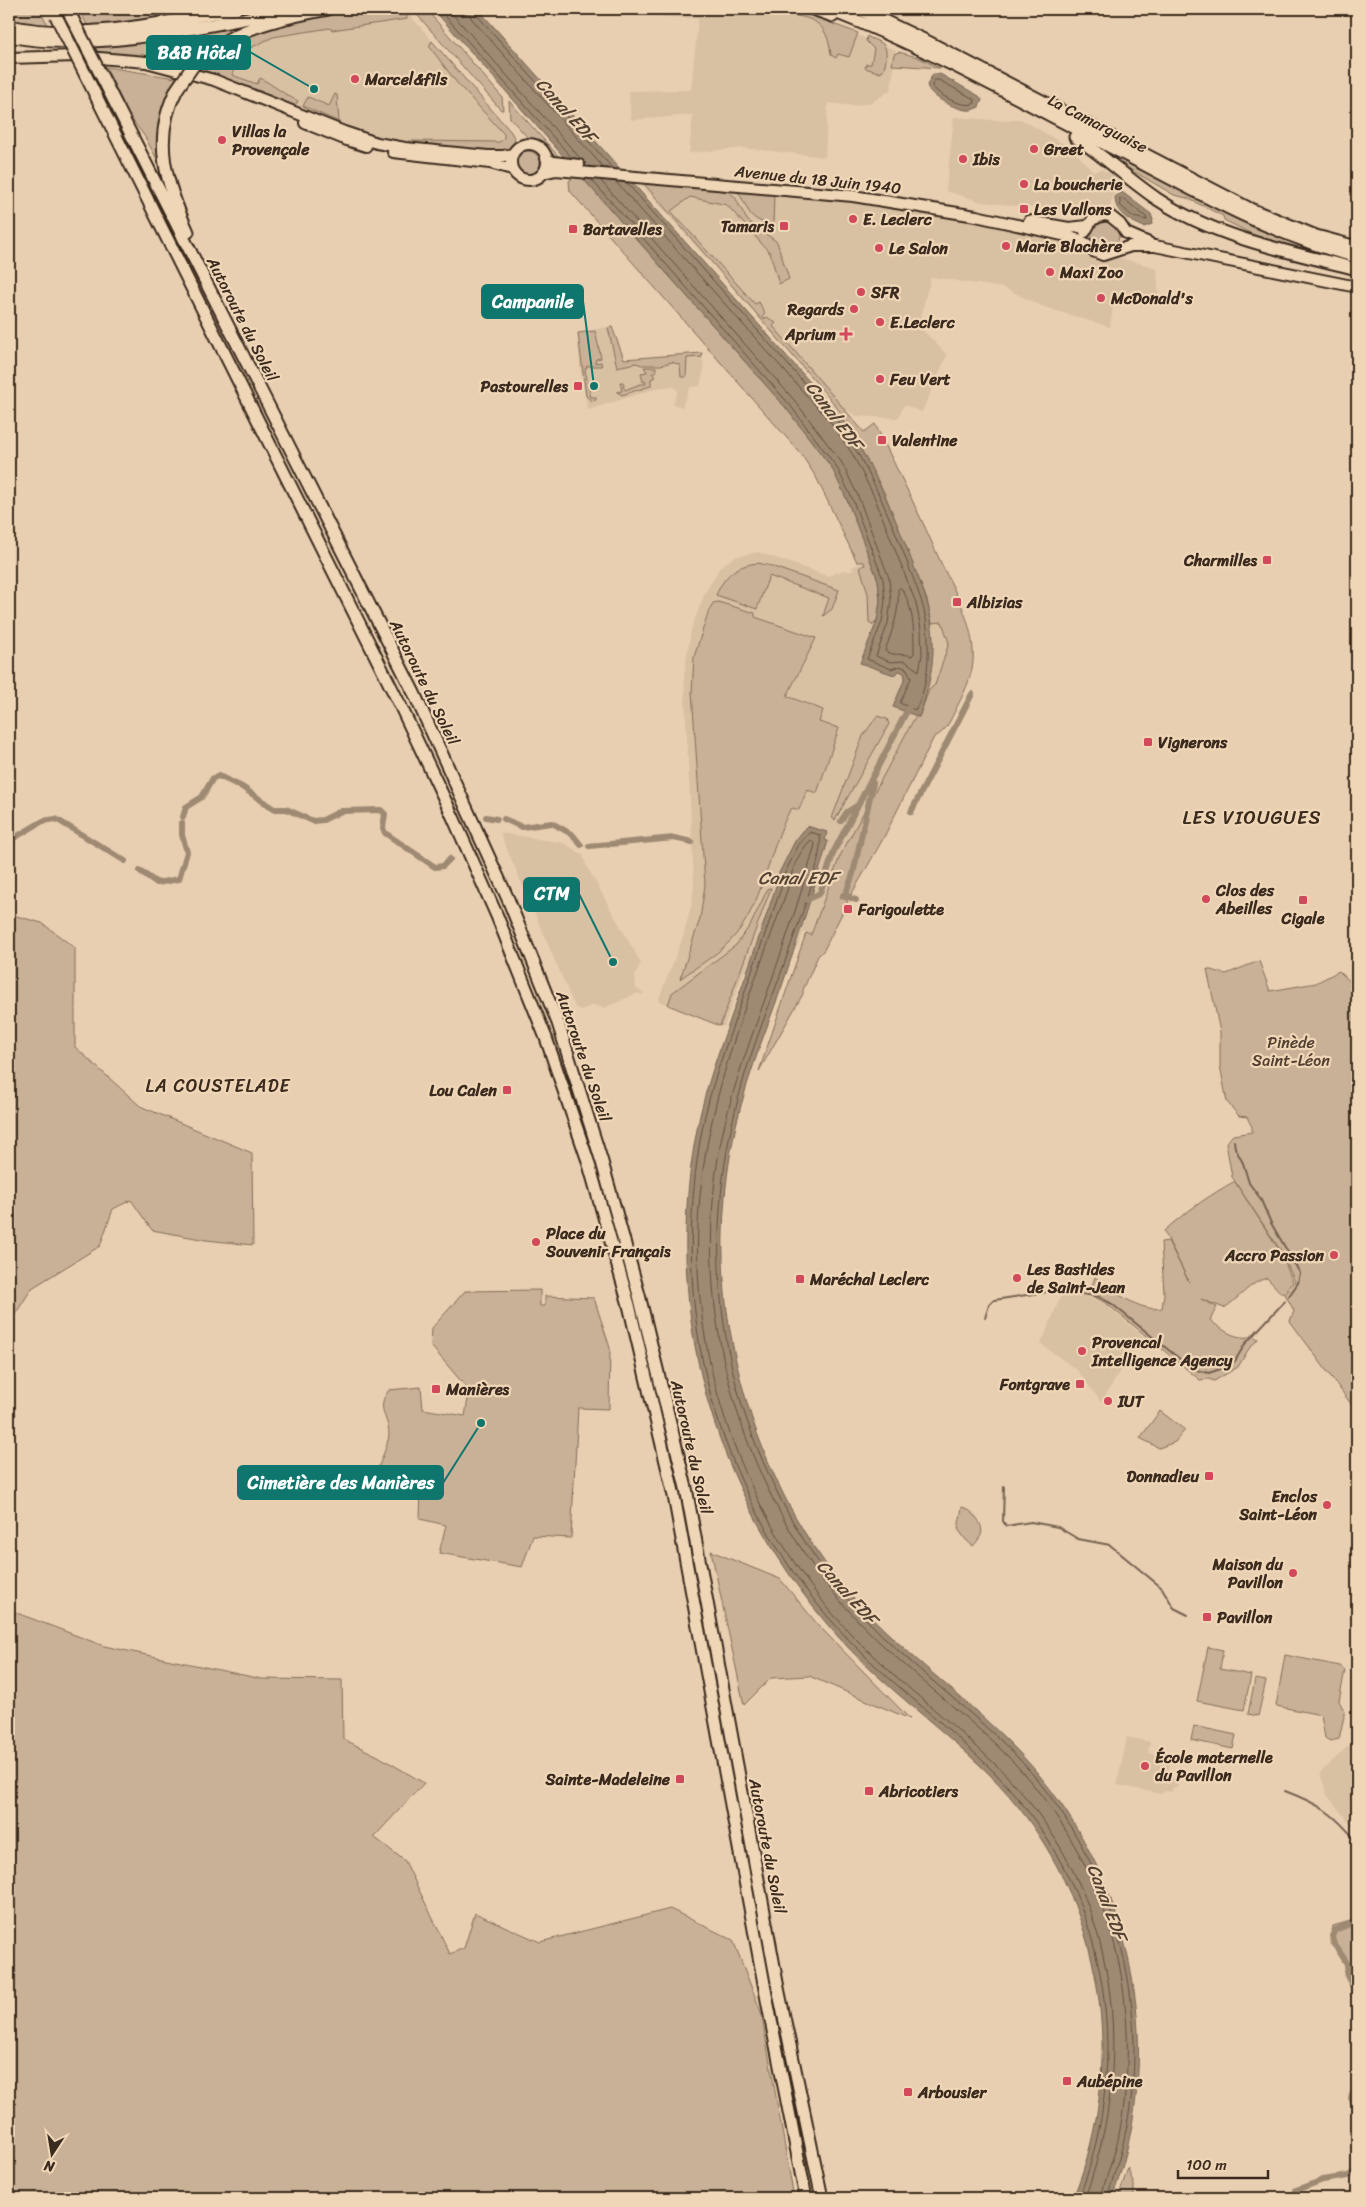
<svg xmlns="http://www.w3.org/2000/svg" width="1366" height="2207" font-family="Sriracha,sans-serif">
	<rect width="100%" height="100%" fill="#e8cfb1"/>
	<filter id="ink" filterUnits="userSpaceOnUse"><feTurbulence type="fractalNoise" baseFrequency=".02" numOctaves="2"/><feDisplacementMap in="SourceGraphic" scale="10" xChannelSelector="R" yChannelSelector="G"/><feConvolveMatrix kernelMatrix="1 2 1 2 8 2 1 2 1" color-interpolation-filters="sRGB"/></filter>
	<g filter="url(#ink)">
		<path fill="#d8c0a3" d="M619,9h162l36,11 79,30 -5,40 -19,12 -17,4 -27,-3 -3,54 -83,-9 -53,5 4,-38 -62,5 -2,-29 62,-1 7,-71 -72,-5z
			M409,14l102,118 4,7 -3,8 -103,-3 -48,-11 -23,-6 -117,-51 14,-32z
			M954,117l52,4 15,-2 51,30 22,23 7,-3 15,8v8l-8,28 -18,1 -108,-12 -36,-11z
			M637,180l245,22 108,20 89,20 4,6 74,20 2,36 -46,2 -3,21 -66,-20 -40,-19 -73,-11 -13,48 29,30 -25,57 -18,-7 -6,13 -42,-2 -25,-16z
			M612,326l12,33 78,-6 2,16 -4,17 -10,1 -8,20 -9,-3 5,-13 -4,-4h-13l-73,23 -7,-35 -4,-42z
			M758,552l70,24 19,-7 1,3 3,-1 2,-1 -1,-3 18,-7 60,58 27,-6 -1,81 -45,92 -87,118 -13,32 -8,-3 -5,14 -7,-2 -41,30 -6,-3 -20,56 -66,-26 25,-64 9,-34 2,-20 -10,-207 7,-46 13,-35 16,-28 14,-10z
			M500,833l64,10 19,12 4,12 54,96 -6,12 1,13 8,5 -2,2 -4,-2 -34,15 -11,-3 -12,5 -6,-3z
			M1063,1291l16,2 26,11 38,32 -42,66 -23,-31 -37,-27z
			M1127,1737l23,5 -2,11 20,6 2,6 -2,6h3l-1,6 9,3 -2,8 -4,-1 -1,5 -8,-1 -3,3 -44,-9z
			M1357,1742v91l-30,-38 -7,-22 27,-26z"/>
		<path fill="#c8b196" stroke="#826e5a" d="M9,9h30l10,18 -40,-6z
			M79,9h53l26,5 22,1 -92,12z
			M346,9h60l1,10 -75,11 -2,-2 -57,9 -33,16 -8,22 25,9 3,-6c14,7 23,16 38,23l-4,6 -36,-17 -62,-23 41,-30 68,-21z
			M412,9h14l76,88 1,13h-2z
			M738,9h62l11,7 47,17 -9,24 -11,-3 -2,4 -5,-3c-4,-35 -19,-38 -50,-41 -14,-2 -28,-3 -43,-5z
			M258,21l-71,44 -45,-9 -44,-3 -3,-7z
			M867,36c4,3 12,5 16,8 6,6 3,24 -2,29l-16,-5 1,-4h5l3,-15 -8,-8z
			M432,41l79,91 4,7c-4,10 -7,13 -17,14l-89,-9v-3l91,1 4,-4v-4l-47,-51 -28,-37z
			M899,52l18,5 23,11 -48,-3 2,-11z
			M106,67l70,11 -12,28v77l-6,-22 -13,-24 -17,-23z
			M335,94l2,1 2,27 -36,-16 5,-9 21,9z
			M509,101l53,59 -9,-5 -9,-11 -7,-4 -8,-1 -19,-21z
			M516 163a12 12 0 1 1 24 0a12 12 0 1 1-24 0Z
			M1125,162l127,65 48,19 57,17v5l-99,-31 -34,-17 -1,-4 -36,-18 -13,-3 -51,-30z
			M578,173l208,235 46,60 15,32 31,80 2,21 -3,20 -4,4 -4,-3 -1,-28 -8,-27 5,-2 -1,-3h-7l-41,-85 -15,-23 -231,-263 -1,-10z
			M640,179l89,13 6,5 12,23 30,22 12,37 -10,5 -9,-31 -43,-48 -37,-8 -19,14 84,93 4,-2 6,12 -3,3 2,2 3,-2 9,6 -3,3 91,106 11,-8c23,47 46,93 67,141 13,26 29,55 31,85 2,21 -7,39 -16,57 -6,11 -10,25 -23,30l-51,102 -32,56 -8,-2 -3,4 8,4 -24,49 -6,6 -15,34v4l-44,77 47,-138 5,2 29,-79 75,-139h4l10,-27 6,-5 14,-42 -7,-21 -10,1 -5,-23 -43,-108 -28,-52 2,-4 -27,-36z
			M736,189l38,4 -1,32c-29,-6 -22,-16 -37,-36z
			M1091 236a14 14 0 1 1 28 0a14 14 0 1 1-28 0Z
			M612,327l12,32 78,-6v4l-15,1 -1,19h-5l-1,-12 -8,-3 -11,3h-19l-6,-2 -19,4 -9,-39z
			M595,331l6,27 -5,1 -1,4 6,-1 1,4h-15l-2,4 6,27h5v3l-4,1 -6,-5 -8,-63z
			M644,367h12v5l-4,1 3,4 -4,2v7l-29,9 -5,-3 5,-1 -2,-9h3l1,4h-1l2,4 15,-6h6l-1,-3 -2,1 -2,-9 6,-1z
			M757,563l11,2 71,25 -7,19 -9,7 6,-18 -60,-22 -12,33 -41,-14c9,-20 19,-29 41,-32z
			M718,602l37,11v4l61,21 -29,58 36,14 -4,12 20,6 -22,65 -10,-3 -8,20 -6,-2 -3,2c-22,41 -26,94 -58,129 -14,16 -35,27 -52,40l20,-60 5,-34 -13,-193 2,-35 15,-47 4,-7z
			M877,716l10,3 2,5 -54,96 -3,-2 31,-82z
			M768,888h3l-51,138 -52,-21 4,-12 64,-48 15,-21z
			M9,914l33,9 33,25v99l65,59 112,47 1,92 -47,-5 -54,-10 -21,-30 -18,9 -13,37 -68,42 -23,36z
			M1259,961l11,30 46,-8 23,-12 18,17v424l-67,-91 4,-10 -9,-17 10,-12 -14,-31 -46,-69 45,69 13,31 -11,12 -15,-16c-17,4 -28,21 -43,30l-23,-9 16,8 -7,13c12,10 27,21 43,16l5,3 -10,11 -10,17 -24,14 -5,-2 -9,1 -93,-76 -18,-10 6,-17c16,13 46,36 67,31l2,-14 -3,-52 7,-1 21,41 -25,-51c21,-19 46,-36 71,-50l-3,-4 -6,-34 7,-8 19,-3v-5l-5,-10 -8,-1 -12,-14 -7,-37v-33l-13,-63 19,5z
			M540,1290v16h5v-10l49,2 16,50 -1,61 -31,-1 -7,130 -38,-2 -11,31 -83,-14 7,-28 -26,-6 1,-32 -50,-1c4,-12 18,-42 18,-52 -1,-19 -14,-26 0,-44l32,-3 2,22 42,7 3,-17 4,-5 -41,-48 1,-18 33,-37z
			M1160,1411l25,19 -10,12 -16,6 -19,-10z
			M962,1507c10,2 23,18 19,28 -2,4 -5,8 -8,11l-7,-6 -8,-11z
			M711,1551l69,28 39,47 91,93 -101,-43 -38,2 -27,27z
			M9,1610l95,36 158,33 80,1 1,59 35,17 46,27 -50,54 31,24 45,93 14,-6 11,-35 65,29 130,-33 63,31 28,72 33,186h-785z
			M1208,1647l15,3 -3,19 31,6 -7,35 -47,-9z
			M1285,1655l55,11 5,4 -6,31 6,11 -6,27 -9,2 -5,-3 -4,-23 -45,-9z
			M1255,1679l11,2 -8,35 -10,-2z
			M1194,1726l42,9 -3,14 -42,-9z
			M1357,1919v85l-5,-3 -2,-15 -6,-11 2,-7c-6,-14 -17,-26 -13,-42z
			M1128,2168l6,17v13h-16z"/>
		<path fill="#9e8973" stroke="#766351" d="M433,9h45l363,408c30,45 51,92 70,142 9,23 19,45 21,69 4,30 -3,61 -13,89l-26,-10 12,-29 -1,-5 -5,-2 -5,4 -34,-12 17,-42 3,-20 -2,-21 -31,-80 -15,-32 -46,-60z
			M933,74h7l39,22 3,4 -3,7c-2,1 -5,2 -8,3 -11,2 -42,-13 -44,-25z
			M1122,192l29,22 2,6 -1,4 -8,3c-14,-6 -30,-14 -29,-31z
			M807,826l20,6 -2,8 3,1c-14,49 -30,97 -46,145 -19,52 -40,104 -50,159 -10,54 -12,112 -5,166 13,94 49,190 108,265 50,64 118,110 175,167 119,118 161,298 102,455h-39c59,-144 27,-313 -84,-424 -54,-53 -119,-96 -167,-156 -64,-78 -109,-172 -127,-272 -14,-77 -12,-158 6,-235 10,-41 25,-79 39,-119 13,-37 26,-75 38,-112l-2,-1 19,-38z"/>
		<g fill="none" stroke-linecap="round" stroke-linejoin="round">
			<path stroke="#635040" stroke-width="1" d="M439,9l133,149
				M448,9l133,150
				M468,9l3,9 133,150
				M474,9l2,5 137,155
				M935,80h4l35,19 1,4c-11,6 -36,-7 -43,-17z
				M591,179l199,226 46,61 16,32 31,81 2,22 -3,21 -15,37 24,10 9,-3 7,3 4,9 -11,25 15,7c13,-22 15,-56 12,-82 -2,-24 -13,-46 -21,-69 -19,-49 -39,-95 -69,-139l-211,-238
				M600,180l195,221 47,62 16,33 31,82 2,23 -3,22 -12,33 14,6 15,-1 14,10 3,-16 -1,-26 -5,-26 -42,-107 -21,-41 -21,-31 -216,-242
				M1120,199h4l22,18 1,3 -14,-3 -12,-11z
				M901,588c13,18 13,44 13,65l-2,3c-8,-3 -21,0 -27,-5 7,-21 15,-38 13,-61z
				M1079,2198c56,-147 28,-310 -83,-424 -53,-55 -117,-97 -167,-156 -67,-77 -114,-177 -130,-277 -11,-68 -10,-138 2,-206 9,-49 27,-94 43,-141 13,-37 26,-74 39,-111v-6l16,-33 11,-12 10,3c4,25 -25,97 -34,124 -15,43 -33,85 -45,129 -31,111 -31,229 8,338 22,61 54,122 97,171 45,53 100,93 151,140 94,87 145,214 136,342 -2,26 -6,51 -13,76 -4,14 -9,29 -13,43
				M1085,2198c55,-152 30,-313 -86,-430 -54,-54 -118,-97 -167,-155 -80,-96 -129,-219 -134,-344 -6,-140 46,-256 91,-384 2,-15 11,-35 22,-45l4,5c-13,46 -28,92 -44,137 -18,52 -39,104 -50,159 -8,41 -11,85 -9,128 5,119 52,243 129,333 45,52 100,92 150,138 74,68 125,164 134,265 5,45 2,91 -7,135 -5,20 -13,39 -17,58"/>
			<path stroke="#766351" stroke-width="2" d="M1234,1141l1,7 8,15 6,20 11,15 11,25 29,50 -2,10 -9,13
				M985,1318l4,-13 5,-5 66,-10 39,7 13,7 80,65 17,4 17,-6 9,-6 10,-17 40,-43
				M1004,1486l-1,35 3,5 25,-4 27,5 20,12 32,6 52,43 12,20 14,7
				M1285,1791c34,13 49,22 72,51"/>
			<path stroke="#9e8973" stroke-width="6" d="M911,812l61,-118
				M183,817l3,-10 16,-10 11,-19 6,-2 23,11 32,22h12l27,12 10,-1 18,-9 40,-1 4,4 -2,14 2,5 50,34 8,-1 7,-7
				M486,817l11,2
				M504,819l18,8 30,-4 21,12 8,10
				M841,821l6,-9 11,-7
				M9,841l34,-20 13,-2 69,42
				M589,846l85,-8 18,4
				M140,871l17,12 22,-4 8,-27 -5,-17v-12
				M843,895l13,5
				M845,896l8,-22 20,-91
				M807,900l13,-7 14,-42 75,-144
				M1357,1921l-22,9 -3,6 1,6 14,21 1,15 9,14
				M1357,2084l-6,14 6,13
				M1296,2190l27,-10 25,-4 8,-5 1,-8"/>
			<defs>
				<path id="primary" d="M9,58l67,-2 70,6 68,18 130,52 33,11 28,5 83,8h15l10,-2
					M305,123l42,17 19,6
					M511 162a18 18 0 1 1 36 0a18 18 0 1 1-36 0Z
					M393,152l97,11 22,6
					M546,158l7,4 26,3
					M543,173l13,-3 297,26 123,20 91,20 12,4 8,4 6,7 10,4 28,-9h24l202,41
					M1029,221l40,7 18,-2
					M1085,232l7,-12 12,-5 6,1 10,8 6,9 23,10"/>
				<path id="highway" d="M67,9l5,9
					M813,9l20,7
					M827,9c111,42 220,106 326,160 66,35 131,69 204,88
					M859,9l69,33 322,167 66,27 41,11
					M9,26c75,16 153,-3 227,-17
					M9,36c91,18 198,-12 289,-27
					M193,66c36,-37 86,-48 135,-57
					M86,76l315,631 52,110 44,99 49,122 42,123 41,144 45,191 93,504 39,198
					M102,77l312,616 94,206 50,124 44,139 37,133 47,193 92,500 44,210
					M177,89c-26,49 -11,95 11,143
					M1075,137c29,19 54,43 82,62 59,39 133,53 200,70"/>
			</defs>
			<use href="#primary" stroke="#3b2a1e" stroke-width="14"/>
			<use href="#highway" stroke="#3b2a1e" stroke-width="15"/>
			<use href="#primary" stroke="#efd6b7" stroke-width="10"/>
			<use href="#highway" stroke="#efd6b7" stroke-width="11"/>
			<defs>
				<path id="highway-bridge" d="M56,16l30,60
					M72,18l30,59
					M177,89l16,-23"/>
			</defs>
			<use href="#highway-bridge" stroke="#3b2a1e" stroke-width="15" stroke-linecap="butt"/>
			<use href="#highway-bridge" stroke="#efd6b7" stroke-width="11"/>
		</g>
	</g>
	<g fill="#d1495b" stroke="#efd6b7" stroke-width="2">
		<circle cx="355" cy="79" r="5"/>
		<circle cx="222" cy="140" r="5"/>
		<circle cx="1034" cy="149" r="5"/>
		<circle cx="963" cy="159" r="5"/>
		<circle cx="1024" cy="184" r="5"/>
		<rect x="1019" y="204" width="10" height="10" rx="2.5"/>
		<circle cx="853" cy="219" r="5"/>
		<rect x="779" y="221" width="10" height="10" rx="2.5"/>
		<rect x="568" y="224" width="10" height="10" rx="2.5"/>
		<circle cx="1006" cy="246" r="5"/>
		<circle cx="879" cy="248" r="5"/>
		<circle cx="1050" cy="272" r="5"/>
		<circle cx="861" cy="292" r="5"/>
		<circle cx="1101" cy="298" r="5"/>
		<circle cx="854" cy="309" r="5"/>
		<circle cx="880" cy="322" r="5"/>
		<path d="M843.5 326.5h5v5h5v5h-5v5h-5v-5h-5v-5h5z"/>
		<circle cx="880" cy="379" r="5"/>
		<rect x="573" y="381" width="10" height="10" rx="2.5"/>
		<rect x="877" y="435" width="10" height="10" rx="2.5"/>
		<rect x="1262" y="555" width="10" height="10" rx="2.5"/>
		<rect x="952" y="597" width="10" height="10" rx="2.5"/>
		<rect x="1143" y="737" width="10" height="10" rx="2.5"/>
		<circle cx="1206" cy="899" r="5"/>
		<rect x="1298" y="895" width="10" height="10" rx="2.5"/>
		<rect x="843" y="904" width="10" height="10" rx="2.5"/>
		<rect x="502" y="1085" width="10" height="10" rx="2.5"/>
		<circle cx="536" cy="1242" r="5"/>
		<circle cx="1334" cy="1255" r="5"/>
		<circle cx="1017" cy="1278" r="5"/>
		<rect x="795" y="1274" width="10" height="10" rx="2.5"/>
		<circle cx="1082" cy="1351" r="5"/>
		<rect x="1075" y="1379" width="10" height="10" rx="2.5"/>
		<rect x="431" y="1384" width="10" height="10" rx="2.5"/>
		<circle cx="1108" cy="1401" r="5"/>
		<rect x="1204" y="1471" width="10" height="10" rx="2.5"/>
		<circle cx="1327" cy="1505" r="5"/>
		<circle cx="1293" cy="1573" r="5"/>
		<rect x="1202" y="1612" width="10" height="10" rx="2.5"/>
		<circle cx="1145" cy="1766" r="5"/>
		<rect x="675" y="1774" width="10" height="10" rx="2.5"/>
		<rect x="864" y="1786" width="10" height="10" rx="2.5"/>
		<rect x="1062" y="2076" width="10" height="10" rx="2.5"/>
		<rect x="903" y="2087" width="10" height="10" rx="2.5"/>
	</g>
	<g text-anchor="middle" stroke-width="4.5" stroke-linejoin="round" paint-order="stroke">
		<g font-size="16" font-weight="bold" fill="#3b2a1e" stroke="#efd6b7" text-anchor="start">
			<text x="365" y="85">Marcel&amp;fils</text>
			<text x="232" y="137">Villas la<tspan x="232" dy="18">Provençale</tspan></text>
			<text x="1044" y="155">Greet</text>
			<text x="973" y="165">Ibis</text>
			<text x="1034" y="190">La boucherie</text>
			<text x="1034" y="215">Les Vallons</text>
			<text x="863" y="225">E. Leclerc</text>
			<text x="774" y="232" text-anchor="end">Tamaris</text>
			<text x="583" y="235">Bartavelles</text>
			<text x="1016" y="252">Marie Blachère</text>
			<text x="889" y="254">Le Salon</text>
			<text x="1060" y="278">Maxi Zoo</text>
			<text x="871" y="298">SFR</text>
			<text x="1111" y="304">McDonald's</text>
			<text x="844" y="315" text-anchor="end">Regards</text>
			<text x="890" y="328">E.Leclerc</text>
			<text x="836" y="340" text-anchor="end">Aprium</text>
			<text x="890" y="385">Feu Vert</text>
			<text x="568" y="392" text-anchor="end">Pastourelles</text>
			<text x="892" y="446">Valentine</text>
			<text x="1257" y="566" text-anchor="end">Charmilles</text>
			<text x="967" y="608">Albizias</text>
			<text x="1158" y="748">Vignerons</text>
			<text x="1216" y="896">Clos des<tspan x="1216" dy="18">Abeilles</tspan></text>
			<text x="858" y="915">Farigoulette</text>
			<text x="1303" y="924" text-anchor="middle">Cigale</text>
			<text x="497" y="1096" text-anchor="end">Lou Calen</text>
			<text x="546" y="1239">Place du<tspan x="546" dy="18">Souvenir Français</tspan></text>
			<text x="1324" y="1261" text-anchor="end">Accro Passion</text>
			<text x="1027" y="1275">Les Bastides<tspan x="1027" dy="18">de Saint-Jean</tspan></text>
			<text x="810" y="1285">Maréchal Leclerc</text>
			<text x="1092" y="1348">Provencal<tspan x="1092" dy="18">Intelligence Agency</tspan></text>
			<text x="1070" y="1390" text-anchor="end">Fontgrave</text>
			<text x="446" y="1395">Manières</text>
			<text x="1118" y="1407">IUT</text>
			<text x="1199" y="1482" text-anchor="end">Donnadieu</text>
			<text x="1317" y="1502" text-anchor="end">Enclos<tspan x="1317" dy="18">Saint-Léon</tspan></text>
			<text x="1283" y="1570" text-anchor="end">Maison du<tspan x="1283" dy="18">Pavillon</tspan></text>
			<text x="1217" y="1623">Pavillon</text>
			<text x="1155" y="1763">École maternelle<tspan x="1155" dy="18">du Pavillon</tspan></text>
			<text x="670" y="1785" text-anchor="end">Sainte-Madeleine</text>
			<text x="879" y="1797">Abricotiers</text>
			<text x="1077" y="2087">Aubépine</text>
			<text x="918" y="2098">Arbousier</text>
		</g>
		<g font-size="16" fill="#3b2a1e" stroke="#efd6b7">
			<text transform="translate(1098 123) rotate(27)" y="6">La Camarguaise</text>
			<text transform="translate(818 179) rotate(6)" y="6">Avenue du 18 Juin 1940</text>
			<text transform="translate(243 319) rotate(63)" y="6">Autoroute du Soleil</text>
			<text transform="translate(425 682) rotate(64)" y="6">Autoroute du Soleil</text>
			<text transform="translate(584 1056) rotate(71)" y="6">Autoroute du Soleil</text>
			<text transform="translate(692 1447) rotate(77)" y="6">Autoroute du Soleil</text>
			<text transform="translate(768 1846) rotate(79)" y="6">Autoroute du Soleil</text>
		</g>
		<g font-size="16" fill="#503e30" stroke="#efd6b7">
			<text x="1291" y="1048">Pinède<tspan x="1291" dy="18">Saint-Léon</tspan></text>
		</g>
		<g font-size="18" font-style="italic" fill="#544233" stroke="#efd6b7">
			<text transform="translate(566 110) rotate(48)" y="6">Canal EDF</text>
			<text transform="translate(834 415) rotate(53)" y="6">Canal EDF</text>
			<text x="798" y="884">Canal EDF</text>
			<text transform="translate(847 1592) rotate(48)" y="6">Canal EDF</text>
			<text transform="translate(1107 1902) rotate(69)" y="6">Canal EDF</text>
		</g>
		<g font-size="18" letter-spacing="1" fill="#3b2a1e" stroke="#efd6b7">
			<text x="218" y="1092">LA COUSTELADE</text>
		</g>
		<g font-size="19" letter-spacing="1" fill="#3b2a1e" stroke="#efd6b7">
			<text x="1252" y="824">LES VIOUGUES</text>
		</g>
	</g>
	<path fill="none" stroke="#0f766e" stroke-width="2" d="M314 89L250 52M594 386L583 301M613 962L579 894M481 1423L443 1483"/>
	<g fill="#0f766e" stroke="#efd6b7" stroke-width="2">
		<circle cx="314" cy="89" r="5"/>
		<circle cx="594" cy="386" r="5"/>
		<circle cx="613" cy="962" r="5"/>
		<circle cx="481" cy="1423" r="5"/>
	</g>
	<g fill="#0f766e" stroke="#0f766e" stroke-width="2">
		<rect x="147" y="36" width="103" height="33" rx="5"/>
		<rect x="482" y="285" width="101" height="33" rx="5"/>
		<rect x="524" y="878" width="55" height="33" rx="5"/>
		<rect x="238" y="1466" width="205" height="33" rx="5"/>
	</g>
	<g font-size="18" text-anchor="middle" font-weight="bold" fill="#fff">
		<text x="199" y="59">B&amp;B Hôtel</text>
		<text x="533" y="308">Campanile</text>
		<text x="552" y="900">CTM</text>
		<text x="341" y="1489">Cimetière des Manières</text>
	</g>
	<rect width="1366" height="2207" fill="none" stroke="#efd6b7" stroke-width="30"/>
	<rect x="15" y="15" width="1336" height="2177" fill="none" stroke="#3b2a1e" stroke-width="2" filter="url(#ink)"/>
	<g transform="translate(52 2154) rotate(192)" stroke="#efd6b7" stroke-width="4" paint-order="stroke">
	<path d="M0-4L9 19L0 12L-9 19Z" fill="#3b2a1e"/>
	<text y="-8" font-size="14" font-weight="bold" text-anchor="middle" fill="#3b2a1e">N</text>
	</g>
	<path d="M1178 2170v8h90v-8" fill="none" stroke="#3b2a1e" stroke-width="2.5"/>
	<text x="1186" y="2170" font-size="15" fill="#3b2a1e" stroke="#efd6b7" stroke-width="4" paint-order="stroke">100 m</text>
</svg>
